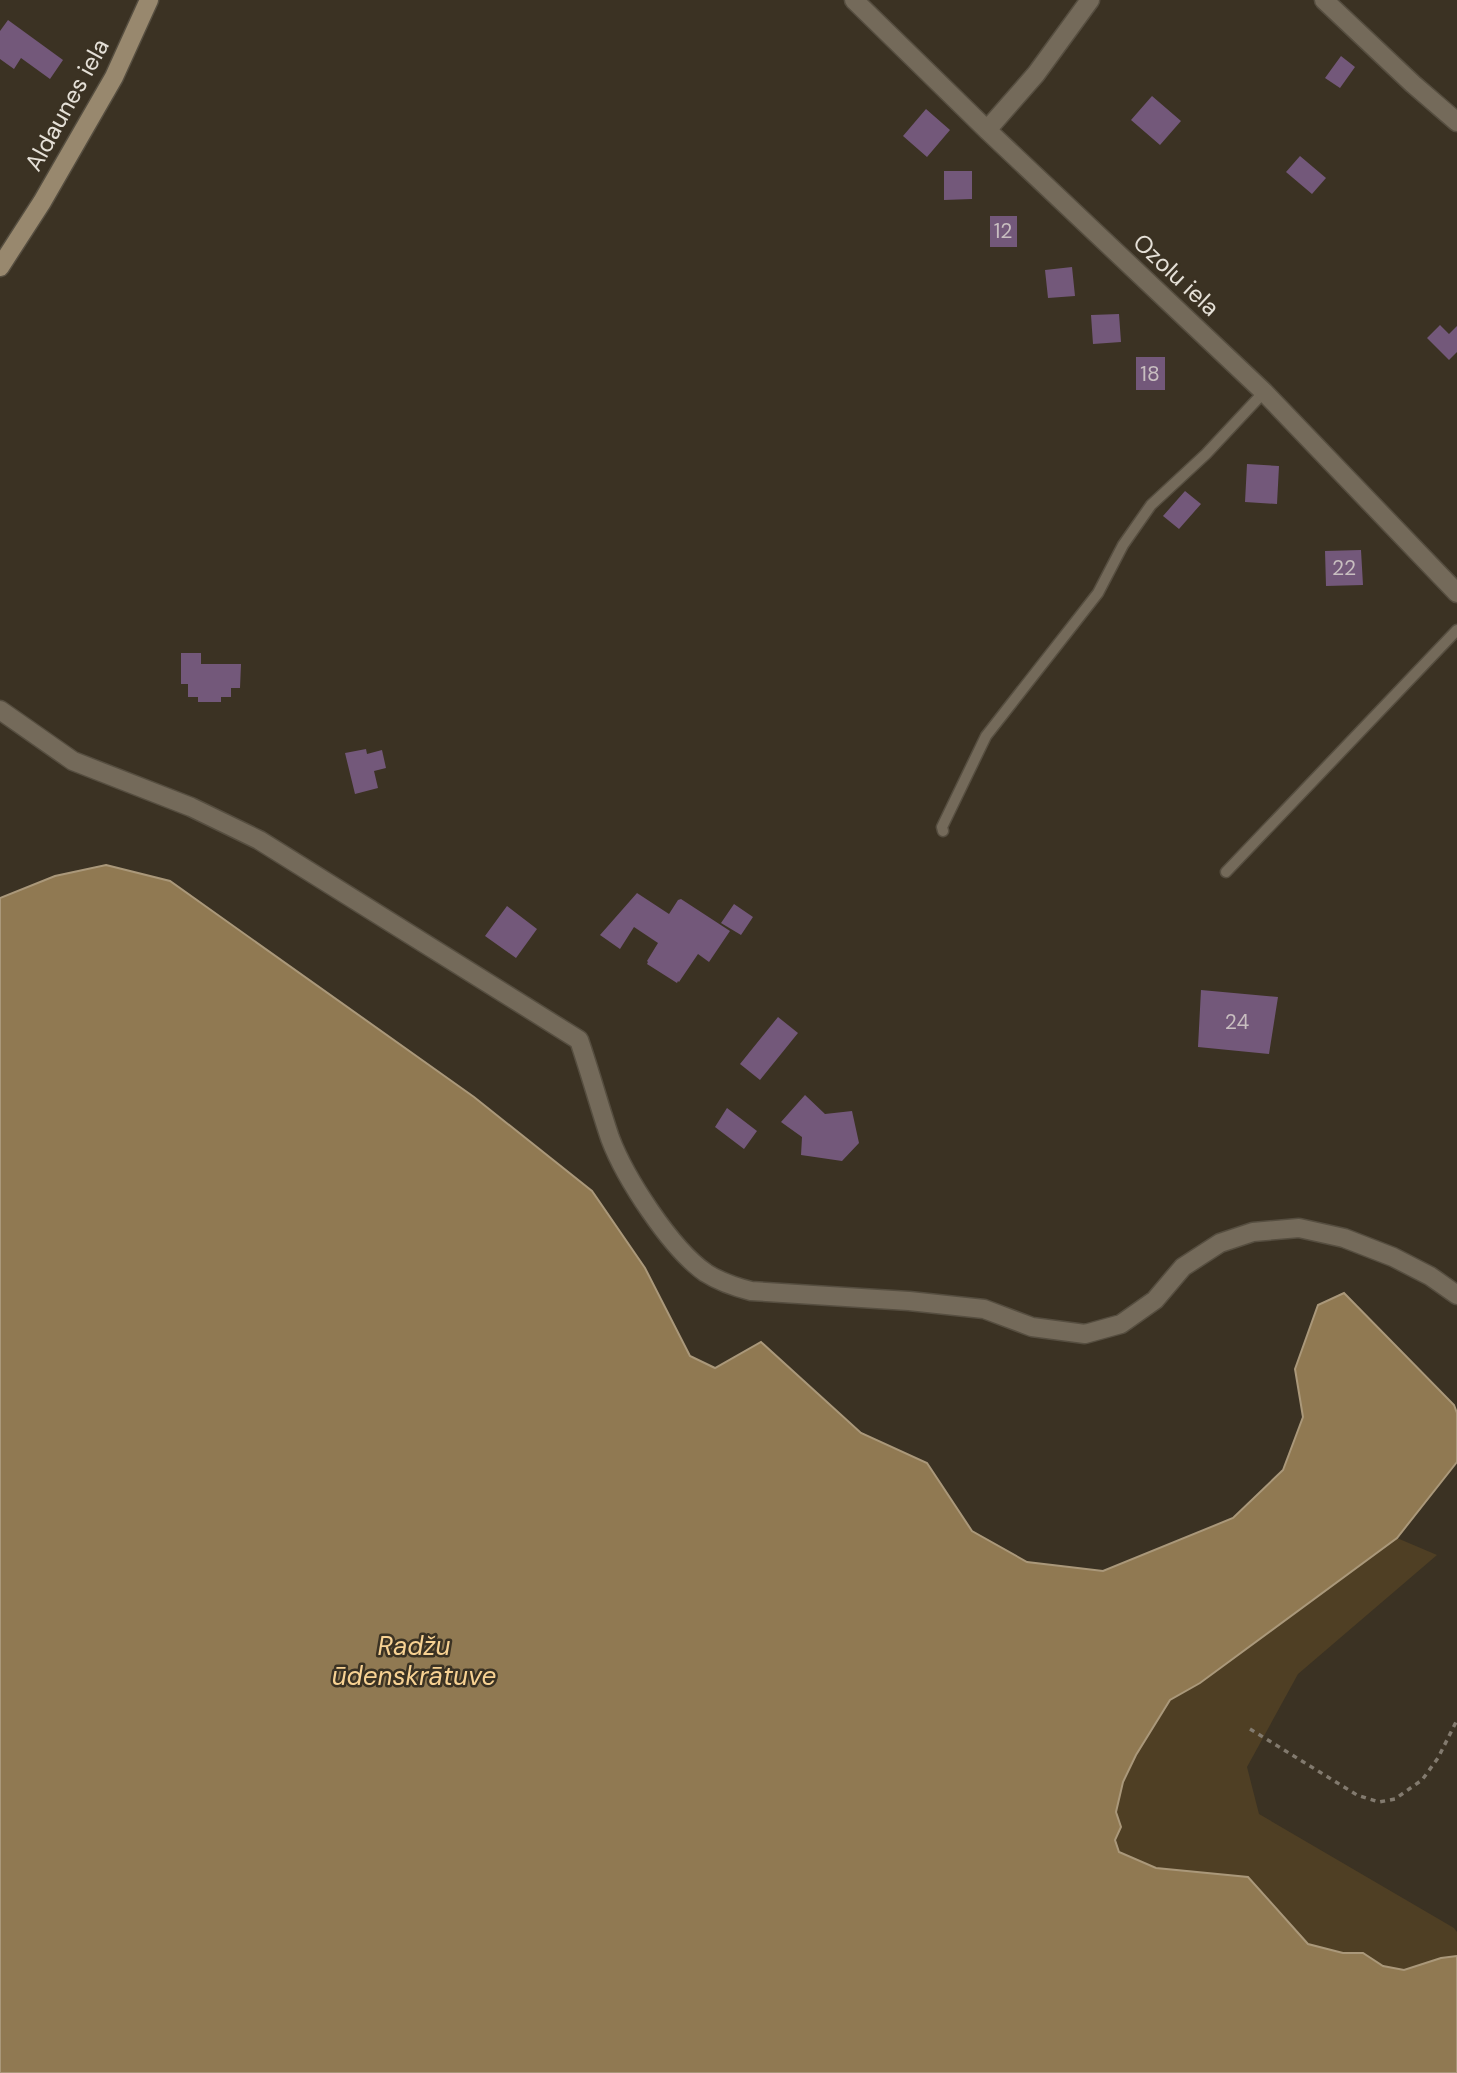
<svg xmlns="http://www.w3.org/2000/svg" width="1457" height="2073" font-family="'DM Sans',sans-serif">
	<rect width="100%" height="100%" fill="#3b3223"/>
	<path fill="#4f3f24" d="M1397,1538l40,17 -139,119 -51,93 12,47 195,114 3,4v24l-16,2 -36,12 -22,-4 -20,-13h-20l-36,-9 -59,-67 -92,-9 -37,-16 -4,-12 6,-13 -5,-14 7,-31 13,-27 34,-55 30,-17z"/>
	<path fill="#907952" stroke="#aa987a" stroke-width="2" d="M106,865l64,16 304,216 118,94 53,77 45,88 25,12 46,-26 100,91 66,30 45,68 55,31 76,9 130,-53 50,-48 20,-53 -8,-48 23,-64 26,-12 110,112 3,8v49l-60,76 -197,145 -30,17 -34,55 -13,27 -7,30 5,15 -6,13 4,12 37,16 92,9 60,67 35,9h20l20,13 21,4 37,-12 16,-2v117h-1457v-1175l55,-22z"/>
	<path fill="#73587a" d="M8,20l55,40 -13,19 -29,-21 -7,11 -14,-10v-28z
		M1341,56l14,11 -15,21 -15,-10z
		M1152,96l29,25 -21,24 -29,-25z
		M926,109l24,21 -23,27 -24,-21z
		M1300,156l26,22 -14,16 -26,-22z
		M944,171h28v28l-28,1z
		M990,216h27v31h-27z
		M1072,267l3,29 -27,2 -3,-28z
		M1119,314l2,28 -28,2 -2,-29z
		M1440,325l9,9 8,-8v26l-8,8 -22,-22z
		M1136,357h29v33h-29z
		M1247,464l32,2 -2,38 -32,-2z
		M1185,491l16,13 -22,25 -16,-13z
		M1361,550l2,35 -37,1 -1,-35z
		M181,653h20v11h40l-1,24h-9v9h-10v5h-23v-5h-10v-13h-7z
		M366,749l1,5 15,-4 4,18 -12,3 4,17 -23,6 -10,-41z
		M637,893l32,21 9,-14 3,-1 49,32 -21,31 -11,-8 -19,28 -1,-1 -1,2 -30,-19 1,-2 -1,-1 11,-18 -24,-16 -14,22 -20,-14z
		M734,904l19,13 -12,18 -20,-12z
		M507,906l30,23 -21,29 -31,-22z
		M1201,990l77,7 -9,57 -71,-7z
		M778,1017l20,16 -38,47 -20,-16z
		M805,1095l20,19 27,-3 7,32 -17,18 -41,-6 1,-18 -21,-15z
		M727,1108l30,23 -13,18 -29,-22z"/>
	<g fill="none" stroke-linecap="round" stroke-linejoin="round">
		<defs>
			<path id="lane" d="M943,831l-1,-4 44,-91 112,-143 25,-48 28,-40 55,-51 58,-62
				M1226,872l231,-242"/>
			<path id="street" d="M854,0l133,130 277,262 193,201
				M1324,0l89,84 44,38
				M987,130l49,-56 54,-74
				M0,710l73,51 118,46 68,33 320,200c11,32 20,65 31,98 15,40 61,111 96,135 14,9 29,14 45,18l158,10 75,8 48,18 53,7 36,-10 34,-24 28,-33 37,-24 33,-11 46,-4 45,10 49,19 37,19 27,19"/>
			<path id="secondary" d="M0,267l42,-65 72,-125 35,-77"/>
		</defs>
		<use href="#lane" stroke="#564e40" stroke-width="13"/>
		<use href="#street" stroke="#564e40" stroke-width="21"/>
		<use href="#secondary" stroke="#564e40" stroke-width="21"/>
		<path stroke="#827a6e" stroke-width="3.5" stroke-dasharray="5 5" stroke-linecap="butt" d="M1250,1729l107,66 22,7 16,-3 27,-19 16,-22 19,-38"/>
		<use href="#lane" stroke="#746a5a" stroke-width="10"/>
		<use href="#street" stroke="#746a5a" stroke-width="18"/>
		<use href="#secondary" stroke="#98886e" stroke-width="18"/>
	</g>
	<g text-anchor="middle" stroke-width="5" stroke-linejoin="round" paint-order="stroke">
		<g font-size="21" fill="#c8bec0">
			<text x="1003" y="238">12</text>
			<text x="1150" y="381">18</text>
			<text x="1344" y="575">22</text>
			<text x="1237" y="1029">24</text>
		</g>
		<g font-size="24" fill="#e5e0d7" stroke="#3b3223">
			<text transform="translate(67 105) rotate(-61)" y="8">Aldaunes iela</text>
			<text transform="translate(1176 275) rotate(43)" y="8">Ozolu iela</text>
		</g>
		<g font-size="26" font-style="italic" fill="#f8d293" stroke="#3b3223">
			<text x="414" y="1655">Radžu<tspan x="414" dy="30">ūdenskrātuve</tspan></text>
		</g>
	</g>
</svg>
